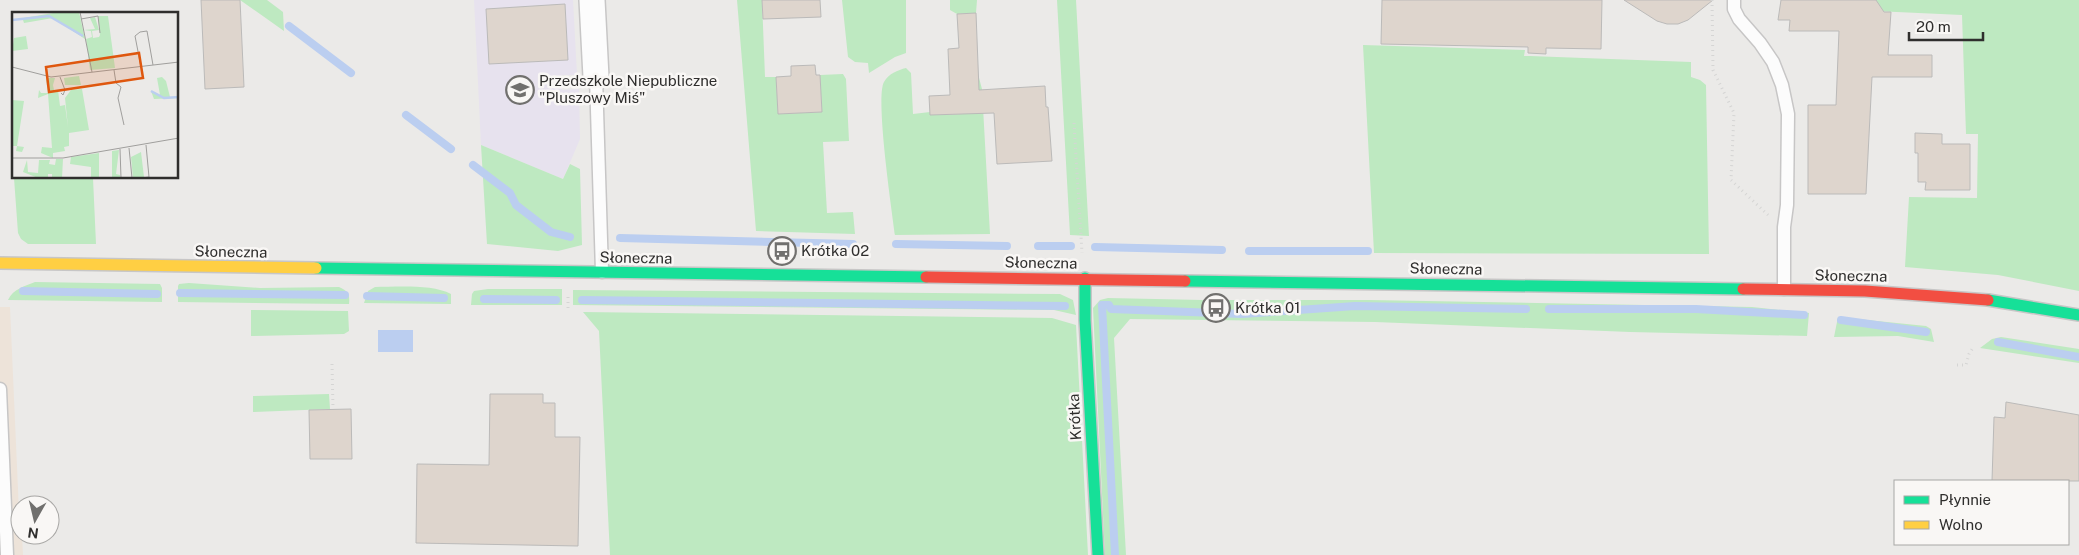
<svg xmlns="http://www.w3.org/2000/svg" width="2079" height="555" font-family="'Public Sans',sans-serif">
	<rect width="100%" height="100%" fill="#ebeae8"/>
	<path fill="#ede3d9" d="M0,307h10l10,228h2l1,20h-23z"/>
	<path fill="#e7e2ee" d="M474,0h99l4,75h-15v15l17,-1 1,50 -17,40 -82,-34z"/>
	<path fill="#bee9c1" d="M240,0h27l16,12 1,19z
		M737,0h25l3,77h11l2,37 44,-2 -2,-37 23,-1 3,5 3,62 -26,1 4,71 26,-1 2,22 -99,-3z
		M842,0h64v53l-11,4 -26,16 -1,-10 -13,-1 -7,-5z
		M950,0h27l-1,13 -19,1 -7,-4z
		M1057,0h19l13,236 -19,-1z
		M1875,0h204v291l-81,-16 -93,-8 4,-70 68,1 1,-64h-12l-4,-119 -87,-4z
		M1363,45l162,5 -1,6h6l161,6v15l9,3 6,5 3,169 -335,-1z
		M906,68l5,5 2,41 17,-2v3l31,-1 2,-36h16l3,11 8,145 -95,1c-3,-24 -20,-138 -11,-153 4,-8 14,-12 22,-14z
		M481,145l82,34 7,-15 10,5 2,76 -24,6 -71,-7z
		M14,178h79l3,66h-68l-7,-5 -3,-6z
		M35,282l125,2 2,4v14l-154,-2c5,-11 17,-14 27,-18z
		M189,283l71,5 79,-1c9,4 11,7 10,17l-171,-2v-16l1,-2z
		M375,287c22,0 57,-3 76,7v10l-87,-1 4,-12z
		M488,289h74v16h-91l1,-11 2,-3z
		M573,290l487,4 13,6 3,15 -22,-5 -481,-5z
		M1108,298l95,2 1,15h24l1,-15h140l383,7 57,6 -2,23 -177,-4 -255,-10 -245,-3 -16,19 12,217h-21l-12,-247 7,-8z
		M251,310l97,1 1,20 -5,3 -93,2z
		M583,312l469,6 24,7 12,230h-478l-11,-224z
		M1838,317l88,9 5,3 3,13 -36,-6 -64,1z
		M2001,337l78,12v14l-99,-15 12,-9z
		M329,394l1,15 -77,3v-16z"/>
	<path fill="#bbcef0" d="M378,330h35v22h-35z"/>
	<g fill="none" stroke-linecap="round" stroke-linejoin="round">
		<path stroke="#bbcef0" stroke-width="8" d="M289,26l62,47
			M406,115l45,34
			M473,165l37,28 6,12 35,27 19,5
			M620,238l233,6
			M896,244l111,2
			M1038,246h33
			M1095,247l127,3
			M1249,251h119
			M23,291l134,3
			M180,293l165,2
			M367,296l77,2
			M484,299l72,1
			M582,300l483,6
			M1549,309h147l108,6
			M1841,320l85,12
			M1998,342l81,15
			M1115,555l-13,-250h7l2,4 131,5 113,-8 171,3"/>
	</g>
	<path fill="#ded5cd" stroke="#bbbab9" d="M201,0h39l4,87 -39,2z
		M762,0h58l1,17 -58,2z
		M1382,0h220l-1,49 -55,-1v6l-18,-1v-6l-147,-3z
		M1624,0h89l-25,20 -10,4h-11l-10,-3z
		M1781,0h95l8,12h7l-3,43h44v22h-60l-6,117h-58v-89h28l3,-74h-50l1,-11h-12z
		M565,4l3,56 -79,4 -3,-55z
		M976,13l3,77 66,-4 1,21h2l4,54 -55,3 -3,-51 -64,2 -1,-19 21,-1 -2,-46 11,-1 -2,-34z
		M815,65l1,10h4l2,37 -44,2 -2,-37 15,-1v-10z
		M1915,133l27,1v10h28v46h-45l1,-8h-8v-29h-3z
		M490,394h53v9h12v34h25l-2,109 -162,-3 1,-79 72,1z
		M2006,402l73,13v66h-87l2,-64 11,1z
		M351,409l1,50h-42l-1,-49z"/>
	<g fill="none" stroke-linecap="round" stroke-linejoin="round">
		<defs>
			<path id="lane" d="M1734,0v9l5,10 21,24 13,19 9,23 6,29 -1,91 -3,22v62
				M596,77l6,195
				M0,389l7,166"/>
			<path id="street" d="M592,0l4,77"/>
			<path id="fast" d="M316,268l610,9
				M1085,278v42l13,235
				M1185,281l558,8
				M1988,300l91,15"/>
			<path id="slow" d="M0,263l316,5"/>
			<path id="jam" d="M926,277l259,4
				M1743,289l122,2 123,9"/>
		</defs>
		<use href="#lane" stroke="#c7c6c6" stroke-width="15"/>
		<use href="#street" stroke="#c7c6c6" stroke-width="28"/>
		<use href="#fast" stroke="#c7c6c6" stroke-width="14"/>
		<use href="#slow" stroke="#c7c6c6" stroke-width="14"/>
		<use href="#jam" stroke="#c7c6c6" stroke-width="14"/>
		<path stroke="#d5d5d4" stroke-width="3" stroke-dasharray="1 4" stroke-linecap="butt" d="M1712,0l1,70 21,43 -3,67 37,35
			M1074,123l8,130
			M568,308v-12
			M332,364l1,45
			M1957,365h9l3,-11 5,-8"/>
		<use href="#lane" stroke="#fcfcfc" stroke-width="12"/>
		<use href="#street" stroke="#fcfcfc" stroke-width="25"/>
		<use href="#fast" stroke="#16e098" stroke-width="11"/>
		<use href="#slow" stroke="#ffcf43" stroke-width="11"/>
		<use href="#jam" stroke="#f24e42" stroke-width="11"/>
	</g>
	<defs>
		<symbol id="school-ring" viewBox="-11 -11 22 22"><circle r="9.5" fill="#f9f7f5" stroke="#71706e" stroke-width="1.5"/><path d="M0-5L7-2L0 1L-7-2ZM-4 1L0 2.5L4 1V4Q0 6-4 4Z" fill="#71706e"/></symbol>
		<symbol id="bus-ring" viewBox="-11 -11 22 22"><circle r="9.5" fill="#f9f7f5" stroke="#71706e" stroke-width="1.5"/><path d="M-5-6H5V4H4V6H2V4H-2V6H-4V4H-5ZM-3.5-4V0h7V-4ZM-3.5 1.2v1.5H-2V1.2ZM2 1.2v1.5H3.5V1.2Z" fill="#71706e"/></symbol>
	</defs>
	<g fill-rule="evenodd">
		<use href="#school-ring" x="504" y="74" width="32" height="32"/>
		<use href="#bus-ring" x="766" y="235" width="32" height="32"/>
		<use href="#bus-ring" x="1200" y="292" width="32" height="32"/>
	</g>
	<g text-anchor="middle" stroke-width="5" stroke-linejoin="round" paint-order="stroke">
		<g font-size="15" fill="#2f2e2d" stroke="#f9f7f5" text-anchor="start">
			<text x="539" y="86">Przedszkole Niepubliczne<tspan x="539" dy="17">"Pluszowy Miś"</tspan></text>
			<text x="801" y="256">Krótka 02</text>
			<text x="1235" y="313">Krótka 01</text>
		</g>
		<g font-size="15" fill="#2f2e2d" stroke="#f9f7f5">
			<text transform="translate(231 252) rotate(1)" y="5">Słoneczna</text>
			<text transform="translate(636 258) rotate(1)" y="5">Słoneczna</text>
			<text transform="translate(1041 263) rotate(1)" y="5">Słoneczna</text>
			<text transform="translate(1446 269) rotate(1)" y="5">Słoneczna</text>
			<text transform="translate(1851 276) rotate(1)" y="5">Słoneczna</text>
			<text transform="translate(1075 417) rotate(-93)" y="5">Krótka</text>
		</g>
	</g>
	<g transform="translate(12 12)">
		<rect width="166" height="166" fill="#ebeae8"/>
		<path d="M47,0h20l6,27 -32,-21 -29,5 -1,-3h-11zM86,4h10l7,52 -25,2 -4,-31 6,-2 -1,-6 -7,-1 11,-1 -5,-11 5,-1 4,13 -7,1 1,7 6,-1 1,-2zM14,24l2,13 -16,2 2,-13zM67,64l2,9h-16l-1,-7zM150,65l4,4 4,16 8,1 -24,1 -3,-8 9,4 -3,-17zM34,66h9l-2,7 1,5h4l2,16 5,-1 3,22 -3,-29 6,-8 11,-1 7,41 -20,3v13l-5,1 1,4 -12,2v5l-12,-5 1,-6 10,1 -4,-54 -10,4 1,-8 2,3h7zM0,88l12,1 -7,45 7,1 -2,5 -6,-1 1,-5h-5zM107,138l-3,24 4,1v3h-8v-27zM129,140l3,25 -11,1 -2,-21zM87,141v25h-8v-11l-21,-3 1,-7zM44,147h7l-1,19h-10v-4h-4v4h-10l-15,-6 4,-12 1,12 10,1 1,-13h11l-1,4 6,1z" fill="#bee9c1"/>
		<path fill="none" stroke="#bbcef0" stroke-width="2.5" d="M0,8l37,-4 34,20M139,79l13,7 15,-1"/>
		<path fill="none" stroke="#a09f9d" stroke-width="1" d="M68,0l12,60M69,7l17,-3 2,17M0,55l39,10 128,-15M129,55l-6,-31 5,-4 7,-1 6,34M102,58l2,13 5,4 -3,11 6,27M48,65l5,13 -2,5 -2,-2M117,136l3,30M108,137l1,29M0,146h51l116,-20M130,166l7,-1 -3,-32"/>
		<path fill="#df570e" fill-opacity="0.15" stroke="#df570e" stroke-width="2.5" d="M127,41l4,25 -94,14 -3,-25z"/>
		<rect width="166" height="166" fill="none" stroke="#2f2e2d" stroke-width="2.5"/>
	</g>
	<rect x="1894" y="480" width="175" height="65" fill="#f9f7f5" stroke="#a8a7a5"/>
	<rect x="1904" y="496" width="25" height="8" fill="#16e098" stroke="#a8a7a5"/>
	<text x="1939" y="505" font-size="15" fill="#2f2e2d">Płynnie</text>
	<rect x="1904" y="521" width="25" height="8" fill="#ffcf43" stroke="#a8a7a5"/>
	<text x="1939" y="530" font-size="15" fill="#2f2e2d">Wolno</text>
	<g transform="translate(35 520) rotate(188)"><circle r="24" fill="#f9f7f5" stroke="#a8a7a5"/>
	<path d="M0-4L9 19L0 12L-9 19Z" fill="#71706e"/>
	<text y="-8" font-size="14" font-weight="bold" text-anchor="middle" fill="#2f2e2d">N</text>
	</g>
	<path d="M1909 32v8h74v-8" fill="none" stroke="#2f2e2d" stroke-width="2.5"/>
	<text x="1916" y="32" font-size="15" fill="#2f2e2d" stroke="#f9f7f5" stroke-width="4" paint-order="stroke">20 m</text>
</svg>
